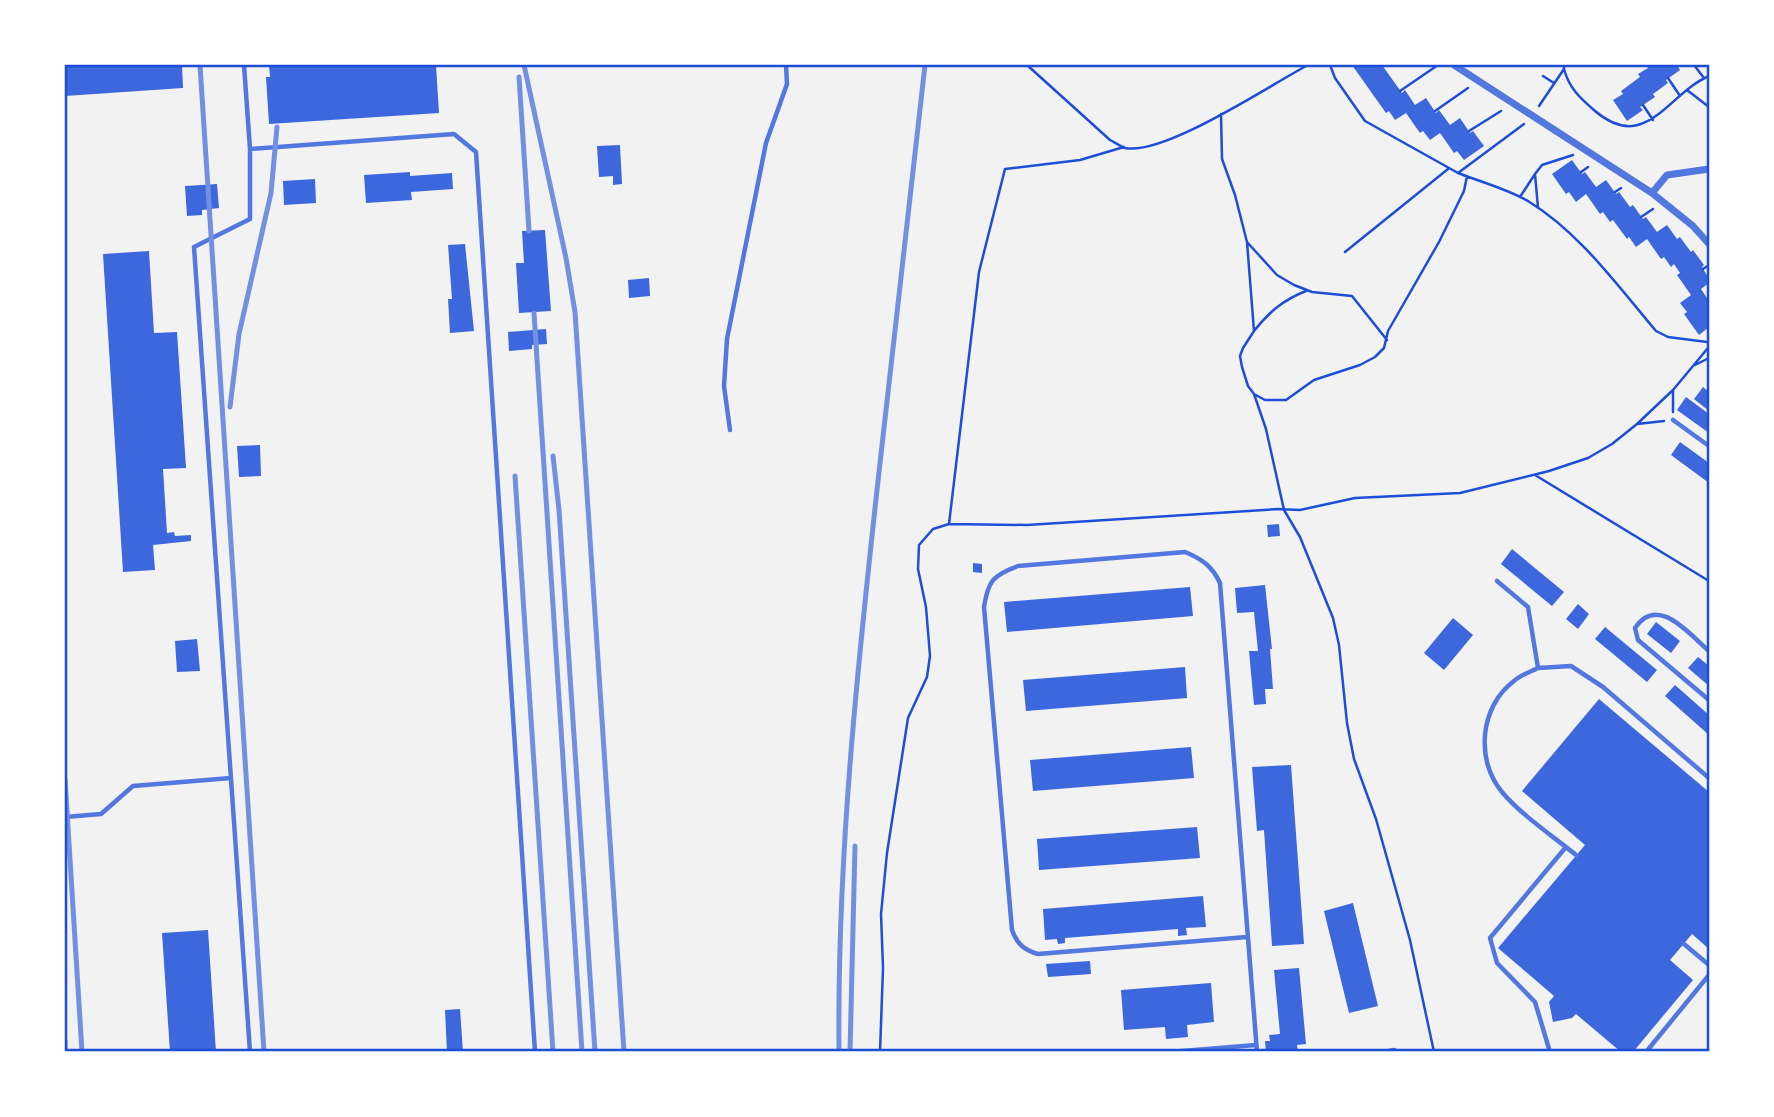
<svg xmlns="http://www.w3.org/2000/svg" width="1774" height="1117" font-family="'Fira Sans',sans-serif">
	<rect width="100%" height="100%" fill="#f2f2f2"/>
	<path fill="#3d67dc" d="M65,65h117l1,23 -118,8z
		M269,65h167l3,48 -170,11 -3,-47h4z
		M1352,65h30l20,28 3,-3 10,15 11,-7 10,15 3,-3 11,15 10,-7 10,15 3,-2 11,15 -20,14 -7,-9 -3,2 -14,-20 -10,7 -7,-9 -3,2 -14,-20 -11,7 -6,-9 -3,2z
		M1646,65h31l3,5 -14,10 2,3 -15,11 2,3 -15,10 3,3 -16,11 -14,-21 10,-6 -2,-3 19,-14 -2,-3 10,-6z
		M620,145l2,39 -9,1v-9l-14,1 -2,-31z
		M1572,160l10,14 3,-2 11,15 10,-7 10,14 3,-2 11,15 3,-2 10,14 3,-2 11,15 10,-7 10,14 3,-2 11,15 2,-2 11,15 -2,2 7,12v4l-8,6 8,12v26l-10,8 -15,-21 3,-2 -7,-9 11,-8 -14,-20 3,-2 -6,-9 -3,3 -7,-10 -3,2 -14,-20 -11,8 -7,-10 -2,2 -14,-19 -3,2 -7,-10 -3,2 -14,-20 -10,8 -7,-10 -3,2 -14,-20z
		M410,172v4l42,-3 1,16 -42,3 1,8 -46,3 -2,-28z
		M315,179l1,24 -32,2 -1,-24z
		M217,184l2,24 -17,2v5l-15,1 -2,-30z
		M545,230l6,81 -32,2 -3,-50h8l-2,-32z
		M465,244l9,87 -24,2 -2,-34h4l-4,-54z
		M149,251l5,82 23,-1 9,136 -23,1 4,64 7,-1 1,4 16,-1v6l-38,4 2,25 -32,2 -20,-318z
		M649,278l1,18 -21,2 -1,-18z
		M546,329l1,15 -15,1v4l-23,2 -1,-19z
		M1703,387l6,5v19l-15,-12z
		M1686,397l23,17v19l-32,-23z
		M1680,442l29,21v20l-38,-28z
		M260,445l1,31 -22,1 -2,-31z
		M1279,524l1,12 -12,1 -1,-12z
		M1512,549l52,43 -12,14 -51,-42z
		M973,563l9,1v9l-9,-1z
		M1265,585l7,64h-2l3,40h-8l1,15 -12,1 -5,-54h9l-4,-39 -17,1 -2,-25z
		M1190,587l3,29 -186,16 -3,-30z
		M1578,604l11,10 -11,15 -12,-10z
		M1453,618l20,17 -29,35 -20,-17z
		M1656,622l24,19 -9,12 -24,-19z
		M1605,627l52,43 -10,12 -52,-43z
		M197,639l3,32 -23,1 -2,-31z
		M1698,657l11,9v20l-21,-18z
		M1185,667l2,31 -161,13 -3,-31z
		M1675,685l34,30v20l-44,-39z
		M1599,699l110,93v157l-17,-15 -22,26 23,20 -60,72h-12l-45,-38 -4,4 -19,4 -4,-20 5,-6 -56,-48 87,-103 -63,-54z
		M1191,747l3,31 -161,13 -3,-31z
		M1291,765l13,179 -32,2 -8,-116 -7,1 -5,-64z
		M1197,827l3,31 -161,12 -2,-31z
		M1203,896l3,31 -20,1 1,7 -9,1v-7l-113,9v5l-7,1 -1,-5 -12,1 -2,-31z
		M1353,903l25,103 -29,7 -25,-102z
		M208,930l8,122h-46l-8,-119z
		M1090,961l1,13 -43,3 -2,-13z
		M1299,968l7,76 -9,1 1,7h-32l-1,-11h5l-1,-6 11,-1 -6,-64z
		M1211,983l3,39 -27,3 1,12 -22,2 -1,-12 -41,3 -3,-40z
		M460,1009l3,43h-16l-2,-42z"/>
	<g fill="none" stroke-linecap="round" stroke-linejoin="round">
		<path stroke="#1d4ed8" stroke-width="2.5" d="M1027,65l83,75c4,2 10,6 15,8 39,8 145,-63 183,-83
			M1330,65l5,13 30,43 93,52 66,-49
			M1694,65l10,13
			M1564,69c5,19 16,29 31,42 51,43 72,-17 114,-35
			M1543,76l11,7
			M1668,78l12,18
			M1687,90l22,17
			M1400,91l38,-26
			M1643,105l10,15
			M1539,106l25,-37v-4
			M1435,111l33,-23
			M1221,114l1,45 13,36 12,47 30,33 17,10 18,7 40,4 35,44
			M1469,131l32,-20
			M1581,172l7,-5
			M1458,173c23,9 49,16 70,28 52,32 89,84 128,130l12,6 39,5
			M1615,192l6,-4
			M1520,197l15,-23
			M1538,208l-3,-34 7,-9 31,-10
			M1641,217l12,-8
			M1247,242l7,89 -11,17 -3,8 2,11 6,19 6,8 11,6h21l28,-20 46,-15 15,-8 9,-9 4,-17 51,-89 25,-51 3,-15
			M1345,252l103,-83
			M1703,269l6,-4
			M1254,331c15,-19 29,-31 52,-40
			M1695,365l14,-7
			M1254,394l12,35 18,81 16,27 33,81 6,27 8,78 7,36 22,60 34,121 24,112
			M1673,412v-22
			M1637,424l27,-3
			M1535,475l174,106
			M949,524l30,-252 26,-103 75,-9 44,-13
			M880,1052l3,-84 -2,-54 6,-61 21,-135 19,-41 3,-21 -4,-49 -8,-38 1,-24 14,-16 16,-5 78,1 251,-16 22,1 55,-12 105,-5 89,-22 39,-13 24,-14 25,-20 36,-34 35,-42 1,-6"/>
		<path stroke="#5277de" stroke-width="4.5" d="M244,65l6,84v70l-56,28 56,805
			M250,149l204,-15 22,18 59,900
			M1673,420l36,26
			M730,430l-6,-44 3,-47 39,-196 21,-59 -1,-19
			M1497,581l31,26 10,61c-8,4 -18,7 -24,13 -34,25 -39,79 -12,111 18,22 52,45 74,63
			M1709,651c-20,-17 -51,-57 -74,-23l3,12 71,60
			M1538,668l33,-2 32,21 106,91
			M65,817l36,-3 32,-28 98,-8
			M1247,937l-209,17c-14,-4 -21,-10 -26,-24l-28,-323c4,-26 9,-32 34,-41l167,-14c17,7 27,14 35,31l37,469
			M1684,944l25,21
			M1170,1052l86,-7
			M1384,1052l10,-2 4,2
			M1550,1052l-15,-50 -38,-39 -7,-25 76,-91
			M1646,1052l63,-77"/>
		<path stroke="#5277de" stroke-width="7" d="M1454,65l198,128 41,33 16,18
			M1652,193l15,-18 42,-6"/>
		<path stroke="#7290e2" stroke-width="5" d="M200,65l64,987
			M524,65l42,193 9,54 49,740
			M519,77l10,154
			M534,313l48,739
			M230,407l9,-73 32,-141 6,-66
			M553,456l6,54 36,542
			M515,476l38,576
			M65,779l17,273
			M65,1041v11
			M839,1052c-2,-191 18,-381 39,-571 16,-139 31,-277 47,-416
			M850,1052l5,-206"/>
	</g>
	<rect width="1774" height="1117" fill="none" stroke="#ffffff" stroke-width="133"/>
	<rect x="66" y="66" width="1642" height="984" fill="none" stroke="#1d4ed8" stroke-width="2.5"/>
</svg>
